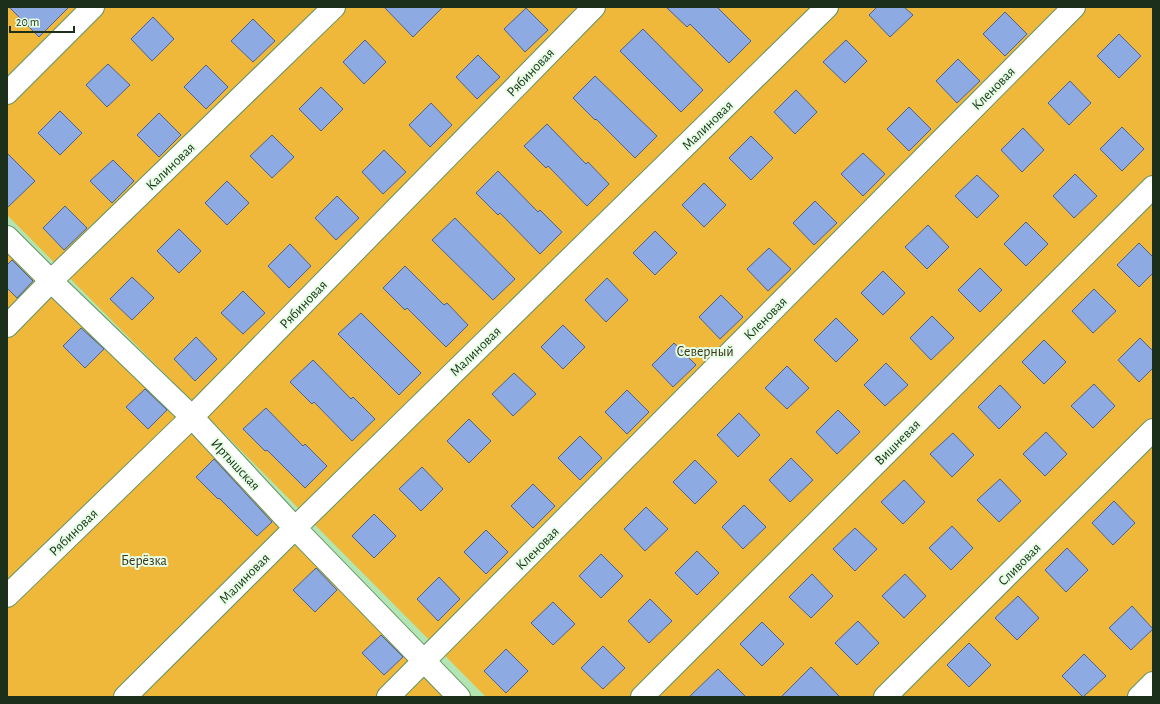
<svg xmlns="http://www.w3.org/2000/svg" width="1160" height="704" font-family="'Alegreya Sans',sans-serif">
	<rect width="100%" height="100%" fill="#b2e5b1"/>
	<path fill="#efb83a" d="M7,7h1146v690h-667l-479,-482z
		M7,228l466,469h-466z"/>
	<path fill="#8eaae2" stroke="#496195" d="M9,7h60l-30,30z
		M384,7h59l-30,30z
		M666,7h51l34,34 -22,22 -39,-39 -3,3z
		M877,7h27l9,8 -23,22 -21,-22z
		M526,8l22,22 -23,22 -21,-23z
		M1005,12l22,22 -22,22 -22,-22z
		M153,17l21,22 -22,22 -21,-22z
		M253,19l22,22 -22,21 -22,-21z
		M643,29l60,61 -22,22 -61,-61z
		M1119,34l22,22 -22,22 -22,-22z
		M365,40l21,22 -22,22 -21,-22z
		M846,40l21,21 -22,22 -22,-21z
		M478,55l22,22 -23,22 -21,-22z
		M958,59l22,22 -23,22 -21,-22z
		M108,64l22,21 -23,22 -21,-22z
		M206,65l22,22 -22,22 -22,-22z
		M595,76l62,60 -22,22 -39,-39 -1,1 -22,-22z
		M1070,81l21,22 -22,22 -21,-22z
		M321,87l22,22 -22,22 -22,-22z
		M796,90l21,22 -22,22 -21,-22z
		M431,103l21,22 -22,22 -21,-22z
		M909,107l22,22 -22,22 -22,-22z
		M60,111l22,22 -22,22 -22,-22z
		M159,113l22,22 -22,22 -22,-22z
		M547,124l39,40 2,-2 21,22 -22,22 -39,-40 -2,2 -22,-22z
		M1122,127l22,22 -22,22 -22,-22z
		M1023,128l21,22 -22,22 -21,-22z
		M272,135l22,22 -22,21 -22,-22z
		M751,136l22,22 -22,22 -22,-22z
		M384,150l22,22 -23,22 -21,-22z
		M7,153l28,28 -28,27z
		M863,153l22,21 -22,22 -22,-22z
		M113,160l21,21 -22,22 -22,-22z
		M498,171l40,41 2,-2 22,22 -22,22 -40,-41 -2,2 -22,-22z
		M1075,174l22,22 -23,22 -21,-22z
		M977,175l22,21 -22,22 -22,-22z
		M227,181l22,22 -22,22 -22,-22z
		M704,183l22,22 -22,22 -22,-22z
		M337,196l22,22 -23,22 -21,-22z
		M815,201l22,22 -23,22 -21,-22z
		M65,206l22,22 -23,22 -21,-22z
		M455,218l60,61 -22,21 -61,-60z
		M1026,222l22,22 -22,22 -22,-22z
		M928,225l21,22 -22,22 -22,-22z
		M179,229l22,22 -22,22 -22,-22z
		M655,231l22,22 -22,22 -22,-22z
		M1139,243l14,14v16l-14,14 -22,-22z
		M290,244l21,22 -22,22 -21,-22z
		M769,248l22,21 -23,22 -21,-22z
		M12,260l21,21 -16,17 -10,-10v-23z
		M405,266l39,39 3,-2 21,22 -22,22 -39,-39 -2,2 -22,-22z
		M980,268l22,22 -22,22 -22,-22z
		M883,271l22,22 -22,22 -22,-22z
		M132,277l22,21 -22,22 -22,-21z
		M607,278l21,22 -22,22 -21,-22z
		M1094,289l22,22 -23,22 -21,-22z
		M243,291l22,22 -22,21 -22,-21z
		M721,295l22,22 -23,22 -21,-22z
		M361,313l60,60 -22,22 -61,-61z
		M932,316l22,22 -23,22 -21,-22z
		M836,318l22,22 -22,22 -22,-22z
		M563,325l22,22 -22,22 -22,-22z
		M81,328l23,21 -19,19 -22,-22z
		M196,337l21,22 -22,22 -21,-22z
		M1140,338l13,13v17l-14,14 -21,-22z
		M1044,340l22,22 -22,22 -22,-22z
		M674,343l22,22 -23,22 -21,-22z
		M313,360l38,39 2,-2 22,22 -23,22 -38,-39 -2,2 -22,-22z
		M886,363l22,22 -23,21 -21,-21z
		M787,366l22,22 -22,21 -22,-21z
		M514,373l22,21 -23,22 -21,-22z
		M1094,384l21,22 -22,22 -22,-22z
		M1000,385l21,22 -22,22 -21,-22z
		M145,389l22,21 -19,19 -22,-22z
		M627,390l22,22 -22,22 -22,-22z
		M266,408l37,38 2,-2 22,22 -22,22 -38,-38 -2,1 -22,-22z
		M838,410l22,22 -23,22 -21,-22z
		M739,413l21,22 -22,22 -21,-22z
		M469,419l22,22 -22,22 -22,-22z
		M1046,432l21,22 -22,22 -22,-22z
		M953,433l21,22 -22,22 -22,-23z
		M580,436l22,22 -22,22 -22,-22z
		M791,458l22,22 -23,22 -21,-22z
		M214,459l58,63 -15,14 -38,-38 -1,1 -22,-22z
		M695,460l22,22 -22,22 -22,-22z
		M422,467l21,22 -22,22 -22,-22z
		M1000,479l21,22 -22,21 -22,-22z
		M904,480l21,22 -22,22 -22,-22z
		M533,484l22,22 -22,22 -22,-22z
		M1114,501l21,22 -22,22 -21,-22z
		M744,505l22,22 -23,22 -21,-22z
		M646,507l22,22 -23,22 -21,-22z
		M374,514l22,22 -22,22 -22,-22z
		M952,526l21,22 -22,22 -22,-22z
		M855,528l22,21 -22,22 -22,-22z
		M486,530l22,22 -22,22 -22,-22z
		M1067,548l21,22 -22,22 -21,-22z
		M697,551l22,22 -22,22 -22,-22z
		M601,554l22,22 -22,22 -22,-22z
		M316,568l21,22 -22,22 -22,-22z
		M812,574l21,22 -22,22 -22,-21z
		M905,574l21,22 -22,22 -22,-22z
		M439,577l21,22 -22,22 -21,-22z
		M1018,596l21,22 -22,22 -22,-22z
		M650,599l22,22 -23,22 -21,-22z
		M553,602l22,22 -22,21 -22,-22z
		M1132,606l21,23 -22,21 -22,-22z
		M858,621l21,22 -22,22 -22,-22z
		M762,622l22,22 -22,22 -22,-22z
		M381,635l22,22 -19,18 -22,-22z
		M969,643l22,22 -22,22 -22,-22z
		M603,646l22,22 -22,21 -22,-21z
		M506,649l22,22 -22,22 -22,-22z
		M1084,654l22,22 -23,21 -21,-21z
		M811,667l29,30h-59z
		M718,669l28,28h-57z"/>
	<g fill="none" stroke-linecap="round" stroke-linejoin="round">
		<defs>
			<path id="minor" d="M7,93l86,-86
				M7,237l44,44 141,136 103,111 164,169
				M7,326l44,-45 283,-274
				M7,596l185,-179 402,-410
				M125,697l170,-169 532,-521
				M388,697l686,-690
				M642,697l511,-510
				M885,697l268,-267
				M1139,697l14,-14"/>
		</defs>
		<use href="#minor" stroke="#619161" stroke-width="24"/>
		<use href="#minor" stroke="#fff" stroke-width="22"/>
	</g>
	<g text-anchor="middle" stroke-width="4" stroke-linejoin="round" paint-order="stroke">
		<g font-size="14" fill="#1b2f1b" stroke="#e5fee4">
			<text transform="translate(530 72) rotate(-46)" y="5">Рябиновая</text>
			<text transform="translate(993 88) rotate(-45)" y="5">Кленовая</text>
			<text transform="translate(707 125) rotate(-44)" y="5">Малиновая</text>
			<text transform="translate(170 166) rotate(-44)" y="5">Калиновая</text>
			<text transform="translate(303 304) rotate(-46)" y="5">Рябиновая</text>
			<text transform="translate(765 318) rotate(-45)" y="5">Кленовая</text>
			<text transform="translate(475 351) rotate(-44)" y="5">Малиновая</text>
			<text transform="translate(897 442) rotate(-45)" y="5">Вишневая</text>
			<text transform="translate(236 464) rotate(47)" y="5">Иртышская</text>
			<text transform="translate(73 532) rotate(-44)" y="5">Рябиновая</text>
			<text transform="translate(537 548) rotate(-45)" y="5">Кленовая</text>
			<text transform="translate(1019 564) rotate(-45)" y="5">Сливовая</text>
			<text transform="translate(244 578) rotate(-45)" y="5">Малиновая</text>
		</g>
		<g font-size="14" fill="#3e331d" stroke="#e5fee4">
			<text x="705" y="356">Северный</text>
			<text x="144" y="565">Берёзка</text>
		</g>
	</g>
	<rect width="1160" height="704" fill="none" stroke="#1b2f1b" stroke-width="16"/>
	<path d="M10 26v6h64v-6" fill="none" stroke="#1b2f1b" stroke-width="2"/>
	<text x="16" y="26" font-size="12" fill="#1b2f1b" stroke="#e5fee4" stroke-width="3" paint-order="stroke">20 m</text>
</svg>
